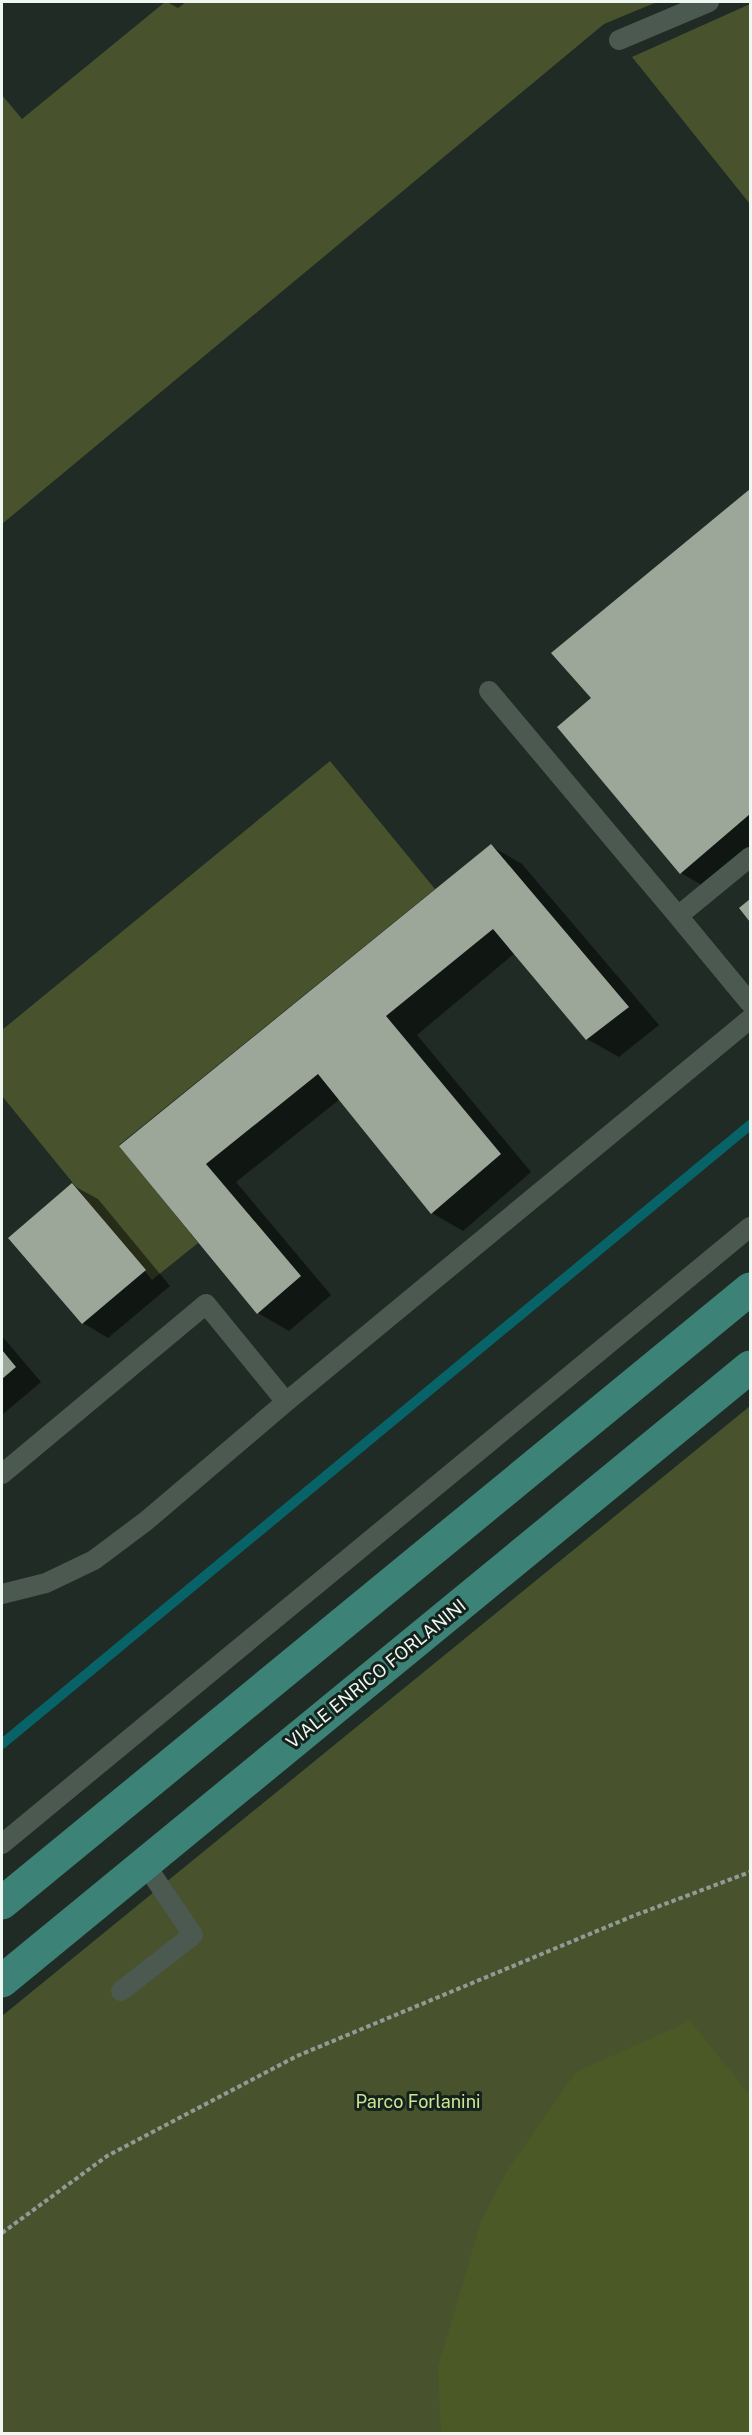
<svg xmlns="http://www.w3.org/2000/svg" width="752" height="2435" font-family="'Public Sans',sans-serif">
	<rect width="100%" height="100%" fill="#1f2b24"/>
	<path fill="#48532e" d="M165,2h492l-53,22 -602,500v-429l20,24z
		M750,4v200l-118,-147z
		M330,761l105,128 -316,256 79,98 -46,37 -150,-184v-66z
		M750,1406v1027l-748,1v-418z"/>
	<path fill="#4b5927" d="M690,2021l60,74v338h-309l-3,-66 43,-145 26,-51 69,-99z"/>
	<path fill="#0007" d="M167,2h19l-8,6z
		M750,491v367l-38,33 -31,-18 -87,-175 -41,-44z
		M491,846l31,18 137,161 -40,32 -32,-18 -72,-86 -98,82 114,137 -68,59 -31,-18 -92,-114 -104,83 95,113 -42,36 -31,-18 -137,-167z
		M72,1185l26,14 72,87 -62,52 -25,-15z
		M2,1336l39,46 -39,33z"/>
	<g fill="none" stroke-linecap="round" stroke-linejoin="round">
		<path stroke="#076367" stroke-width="10" d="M2,1744l748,-619"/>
	</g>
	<path fill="#9ca79a" d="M750,489v325l-70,60 -123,-147 34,-29 -40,-45z
		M491,844l138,163 -43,33 -93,-111 -107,87 115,138 -70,60 -113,-140 -112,90 95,112 -44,38 -138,-168z
		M750,899v23l-11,-14z
		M72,1183l74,87 -64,54 -74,-86z
		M2,1350l14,17 -14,12z"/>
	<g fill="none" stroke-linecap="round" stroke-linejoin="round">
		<path stroke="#919b95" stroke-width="4" stroke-dasharray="4.5 3" stroke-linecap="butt" d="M2,2233l105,-77 190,-100 336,-140 117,-44"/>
		<path stroke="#4b5951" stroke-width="20" d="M619,40l90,-38
			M489,691l189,225
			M750,857l-72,59 72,87
			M2,1474l204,-170 80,98
			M2,1594l44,-11 48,-23 52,-39 140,-119 464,-383
			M2,1844l748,-617
			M121,1991l72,-56 -48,-71"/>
		<path stroke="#3d8276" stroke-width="33" d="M2,1903l748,-614
			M2,1981l748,-614"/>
	</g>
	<g text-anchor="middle" stroke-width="6" stroke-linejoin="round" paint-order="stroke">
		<g font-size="18" fill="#eff7f2" stroke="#15221b">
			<text transform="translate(376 1674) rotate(-39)" y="6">VIALE ENRICO FORLANINI</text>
		</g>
		<g font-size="18" fill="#cce495" stroke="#15221b">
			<text x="418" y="2108">Parco Forlanini</text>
		</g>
	</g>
	<rect width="752" height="2435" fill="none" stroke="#eff7f2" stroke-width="6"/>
</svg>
